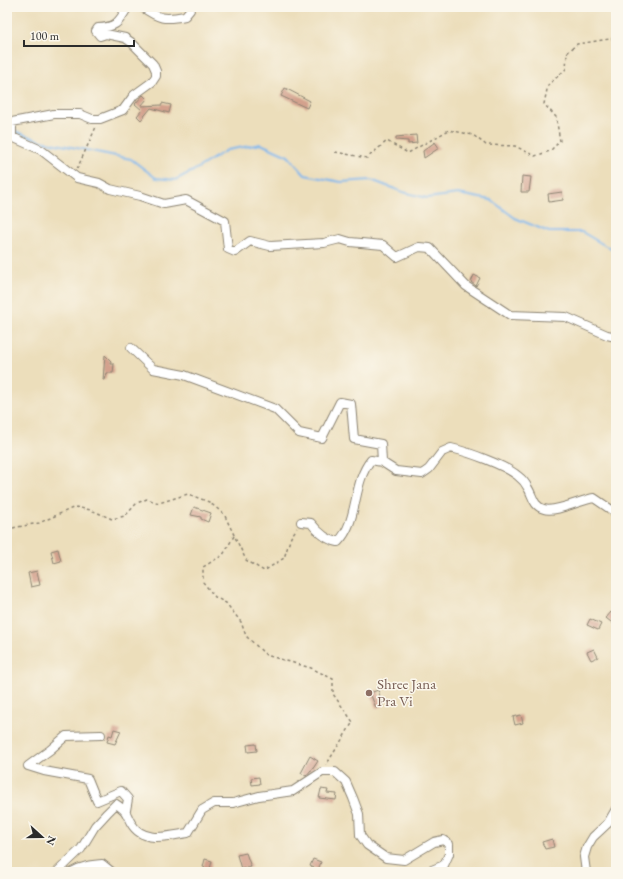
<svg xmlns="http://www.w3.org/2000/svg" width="623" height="879" font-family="'EB Garamond',serif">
	<rect width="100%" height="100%" fill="#fbf7ec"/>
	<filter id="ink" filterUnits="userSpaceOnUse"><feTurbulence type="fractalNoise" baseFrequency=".025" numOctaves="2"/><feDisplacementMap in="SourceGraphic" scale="8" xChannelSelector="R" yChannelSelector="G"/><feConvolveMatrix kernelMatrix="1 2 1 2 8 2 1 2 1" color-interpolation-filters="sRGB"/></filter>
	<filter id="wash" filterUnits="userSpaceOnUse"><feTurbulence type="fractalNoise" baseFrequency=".012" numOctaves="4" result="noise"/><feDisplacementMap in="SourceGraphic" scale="16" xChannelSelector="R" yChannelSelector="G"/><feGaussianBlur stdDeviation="0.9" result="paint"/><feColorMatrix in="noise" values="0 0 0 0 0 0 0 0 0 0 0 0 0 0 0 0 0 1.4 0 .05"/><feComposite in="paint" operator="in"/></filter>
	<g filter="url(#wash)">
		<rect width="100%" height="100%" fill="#ecdebb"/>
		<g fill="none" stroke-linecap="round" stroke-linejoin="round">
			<path stroke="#7db7ee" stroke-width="2" d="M14,131l28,10 89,18 25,19 19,2 18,-9 34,-21 34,-6 27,12 17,19 36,7 30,-2 32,12 24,6 31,-4 33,6 24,18 34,14h33l34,20"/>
		</g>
		<g id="blocks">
			<path fill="#d3a18d" d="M285,88l25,13 -3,7 -26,-12z
				M143,95l4,4 -6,7 21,-1v-2l9,2 -2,8 -18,-5 -10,12 -4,-4 5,-6 -7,-6z
				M416,135l1,8 -9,1v-3l-12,-1v-3z
				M435,142l4,6 -15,10 -1,-7z
				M522,176l9,1 -2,15h-8z
				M562,192l1,8 -14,2 -1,-8z
				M474,275l6,3 -4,8 -5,-4z
				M105,355l6,6 -1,3h4l-1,9h-6l-2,7h-2z
				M194,507l17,6 -3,9 -7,-3v-2l-10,-2z
				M58,549l3,12 -7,2 -3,-12z
				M37,571l3,14 -9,2 -3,-14z
				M611,612l5,4v10l-10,-8z
				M590,619l11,5 -3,6 -11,-5z
				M594,649l4,8 -7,3 -4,-8z
				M378,690l5,16 -7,2 -6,-15z
				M521,715l2,8 -8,2 -2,-8z
				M114,729l7,2 -6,13 -8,-2 2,-7 3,1z
				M256,744l1,7 -9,1 -1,-7z
				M310,756l8,5 -6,9h-1l-5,6 -5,-3z
				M259,777l1,7 -8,1 -1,-7z
				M321,789l7,1 -1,3 10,1 -1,6 -17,-2z
				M552,839l2,8 -9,2 -3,-7z
				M246,853l5,14 -10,2 -4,-14z
				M205,859l7,2 -2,8 -7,-2z
				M313,859l8,3 -3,8 -8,-4z"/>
		</g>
	</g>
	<g filter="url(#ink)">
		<use href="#blocks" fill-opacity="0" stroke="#8c8473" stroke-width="1"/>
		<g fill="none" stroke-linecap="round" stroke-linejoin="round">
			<defs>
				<path id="minor" d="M128,7c-10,15 -10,20 -30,21l-2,3 4,5 6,-2 19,4 6,4 22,22 3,7v5l-4,6 -18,13 -11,15 -23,9h-8l-12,-5h-26l-42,8v15l29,13 36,28 22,5 11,6 30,7 24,8 22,-4 39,21 3,28 7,3 15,-11 20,5 54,-3 16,-4 10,3 33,3 14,12 22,-10 11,1 36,38 44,29 56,2 41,18 9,2
					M142,7c17,12 22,13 43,9l5,-6v-3
					M131,348l22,21 31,6 91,34 24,24 23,5 18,-36 11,2 3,35 27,5 1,18
					M301,522l10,1c7,9 15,17 27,19 21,-21 14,-59 33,-82l11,2 14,9 26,3 7,-5 13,-17 9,-4c17,4 54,17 67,28 4,3 8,8 10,12 5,8 5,18 16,21 11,4 37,-9 50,-11l22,15
					M101,735l-35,1 -16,14 -22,16 16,5 44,8 9,22 24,-10 7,8 -2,11
					M57,872l24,-23 14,-23 12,-13 9,-9c12,8 9,8 15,19 12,21 37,13 57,10l14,-23 12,-7h19l26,-7 34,-5 29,-19h13l11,10 7,16 6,16 1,21 7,10 19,13 18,2 30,-18 9,-2 6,4v10l-5,11 -17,7
					M72,872c10,-6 19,-7 30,-8l10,8
					M586,872l-2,-15 3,-10 6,-10 15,-14 8,-14"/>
			</defs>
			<use href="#minor" stroke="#8c8473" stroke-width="10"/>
			<path stroke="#8c8473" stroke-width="1.5" stroke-dasharray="3 3" stroke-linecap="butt" d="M335,152l32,6 20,-17 21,12 41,-23 24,5 13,10 29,1 20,10 15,-5 10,-10 -4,-24 -12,-13 4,-19 18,-16 1,-16 10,-9 39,-6
				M77,169l19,-42
				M7,529l32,-6 36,-16 16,3 21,9 13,-3 12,-13 10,-4 12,4 29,-9 21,8 15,12 22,46 18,11 20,-13 7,-21 6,-9
				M234,536l-11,19 -20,12v15l12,15 11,6 15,19 5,14 20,19 45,13 22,11v15l20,28 -27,43"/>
			<use href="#minor" stroke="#fff" stroke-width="8"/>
		</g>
	</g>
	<circle fill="#8d6e63" stroke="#fbf7ec" stroke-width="1.5" cx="369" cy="693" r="4"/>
	<g text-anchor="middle" stroke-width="3" stroke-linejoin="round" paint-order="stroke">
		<g font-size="15" fill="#785e54" stroke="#fbf7ec" text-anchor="start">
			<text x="377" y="689">Shree Jana<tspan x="377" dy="17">Pra Vi</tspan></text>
		</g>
	</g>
	<rect width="623" height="879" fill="none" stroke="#fbf7ec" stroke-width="24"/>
	<g transform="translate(42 837) rotate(111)" stroke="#fbf7ec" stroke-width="3" paint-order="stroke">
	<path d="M0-3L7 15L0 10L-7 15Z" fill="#2b2b2b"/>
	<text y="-6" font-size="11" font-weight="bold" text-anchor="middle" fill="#2b2b2b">N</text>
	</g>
	<path d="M24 40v6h110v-6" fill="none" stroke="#2b2b2b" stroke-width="2"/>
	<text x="30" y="40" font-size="12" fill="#2b2b2b" stroke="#fbf7ec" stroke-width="3" paint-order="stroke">100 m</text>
</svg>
